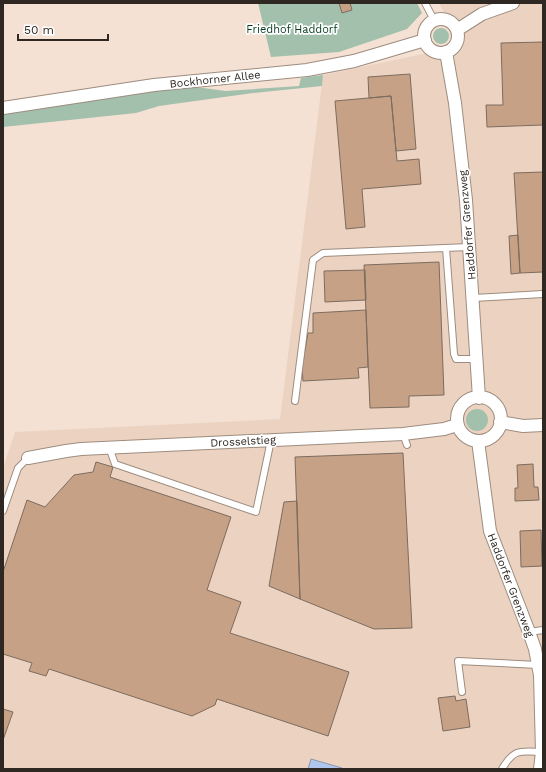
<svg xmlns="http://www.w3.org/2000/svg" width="546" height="772" font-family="'Work Sans',sans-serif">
	<rect width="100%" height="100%" fill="#f4e1d4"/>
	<path fill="#ecd3c1" d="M439,3h104v766h-540v-301l12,-36 265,-13 43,-344 138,-29z"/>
	<path fill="#a2c0ac" d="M258,3h159l5,10 -15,16 -68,23 -68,5z
		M433 36a8 8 0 1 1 16 0a8 8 0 1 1-16 0Z
		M323,75l-1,11 -69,7 -94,13 -23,7 -133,14v-15l185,-26 38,5 73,-5 2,-8z
		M466 420a11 11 0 1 1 22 0a11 11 0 1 1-22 0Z"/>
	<path fill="#b1c6ec" stroke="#8a96af" d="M311,759l31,9v1h-34z"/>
	<path fill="#c6a185" stroke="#7c6c60" d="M339,3h11l2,7 -10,3z
		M543,42v83l-56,2 -1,-22h17l-2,-62z
		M410,74l6,75 -20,2 -5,-55 -22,2 -1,-21z
		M391,96l6,65 22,-2 2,25 -59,5 3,38 -19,2 -11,-128z
		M543,172v100l-23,1 -6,-100z
		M518,235l2,38 -9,1 -2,-38z
		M439,262l5,133 -35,1v11l-39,1 -6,-143z
		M365,270l1,30 -41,2 -1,-31z
		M366,310l2,57 -10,1 1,10 -56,3 -1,-14 6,-34h5v-20z
		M403,453l9,175 -38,1 -74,-30 -5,-142z
		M96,462l17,5 -3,10 121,40 -24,73 34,12 -11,31 119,39 -21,64 -111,-37 -2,6 -23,11 -143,-47 -3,7 -17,-5 3,-8 -29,-9v-82l24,-72 18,7 29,-32 19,-3z
		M533,464l1,23h4l1,13 -24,1v-13h3l-1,-23z
		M297,501l3,98 -31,-13 15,-84z
		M541,530l1,36 -21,1 -1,-36z
		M455,696l1,5 10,-2 4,28 -27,4 -5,-33z
		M3,709l10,3 -10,28z"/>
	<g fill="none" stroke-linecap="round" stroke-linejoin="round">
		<defs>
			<path id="lane" d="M425,3l9,17
				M446,248l8,106 2,5h20
				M473,298l70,-4
				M295,401l18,-141 10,-7 146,-6
				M403,434l4,11
				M109,447l6,17 141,48 15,-72
				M3,511l15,-43 10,-10
				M529,632l14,-2
				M462,692l-4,-31 80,4
				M502,769c12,-21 19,-18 40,-17"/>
			<path id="street" d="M424 36a17 17 0 1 1 34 0a17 17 0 1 1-34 0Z
				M457,30l25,-16 31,-11
				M446,52l9,51 11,97 13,198
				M3,108l151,-23 153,-15 47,-9 71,-21
				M457 419a22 22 0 1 1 44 0a22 22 0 1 1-44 0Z
				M500,422l23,4 20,-1
				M478,441l12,90 39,101 6,17 5,26 2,77 -2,17
				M28,458l38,-7 15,-2 322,-15 41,-5 13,-4"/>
		</defs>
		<use href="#lane" stroke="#9d8c7f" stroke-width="8"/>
		<use href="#street" stroke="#9d8c7f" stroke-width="14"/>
		<use href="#lane" stroke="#fff" stroke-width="6"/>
		<use href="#street" stroke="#fff" stroke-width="12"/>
	</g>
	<g text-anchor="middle" stroke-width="3.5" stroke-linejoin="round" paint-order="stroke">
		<g font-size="11" fill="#043a20" stroke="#fff">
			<text x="292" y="33">Friedhof Haddorf</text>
		</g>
		<g font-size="11" fill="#2e2722" stroke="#fff">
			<text transform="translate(215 79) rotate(-6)" y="4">Bockhorner Allee</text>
			<text transform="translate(467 225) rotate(-95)" y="4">Haddorfer Grenzweg</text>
			<text transform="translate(243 441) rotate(-3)" y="4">Drosselstieg</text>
			<text transform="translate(511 585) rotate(69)" y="4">Haddorfer Grenzweg</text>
		</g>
	</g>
	<rect width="546" height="772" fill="none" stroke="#2e2722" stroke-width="8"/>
	<path d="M18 34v6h90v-6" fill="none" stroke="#2e2722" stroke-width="2"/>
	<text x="24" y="34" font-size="12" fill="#2e2722" stroke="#ffffff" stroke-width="3" paint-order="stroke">50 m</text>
</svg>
